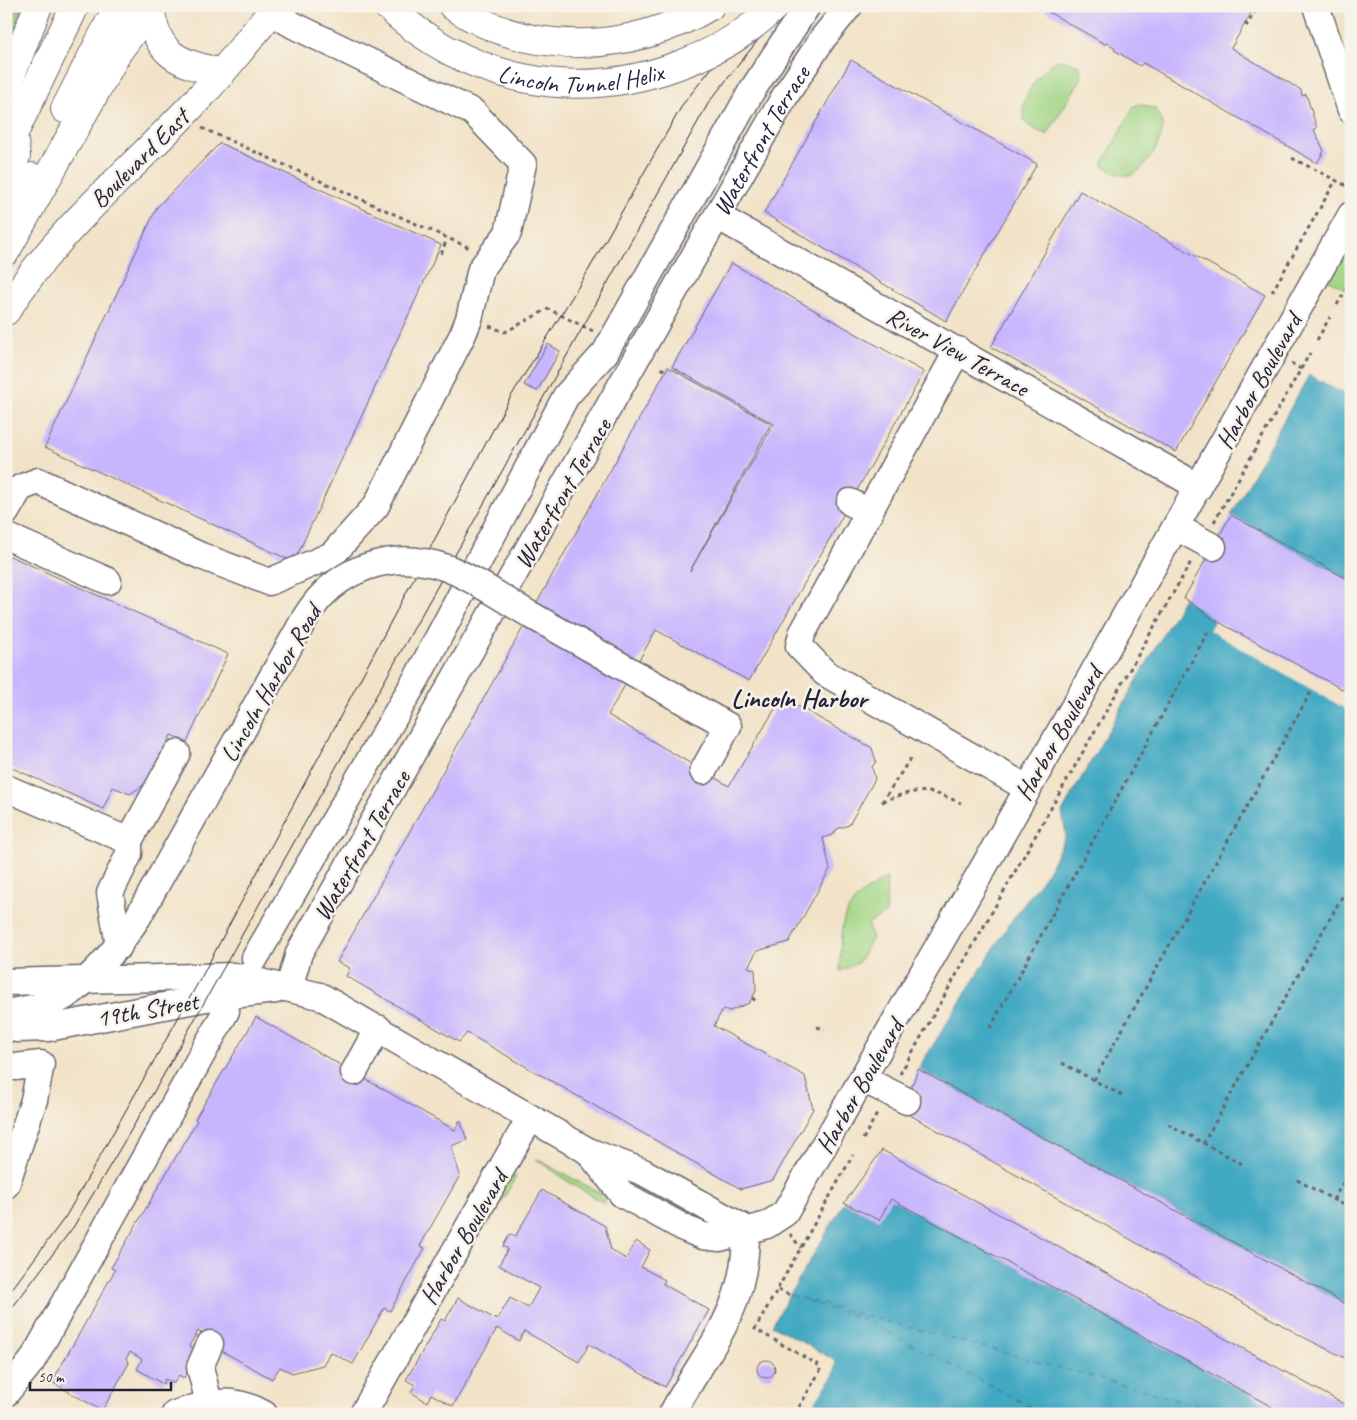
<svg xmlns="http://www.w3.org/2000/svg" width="1357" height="1420" font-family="Caveat,sans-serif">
	<rect width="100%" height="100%" fill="#f7f3e8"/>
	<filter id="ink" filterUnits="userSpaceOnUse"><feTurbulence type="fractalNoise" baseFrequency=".02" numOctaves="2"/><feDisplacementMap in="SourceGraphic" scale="10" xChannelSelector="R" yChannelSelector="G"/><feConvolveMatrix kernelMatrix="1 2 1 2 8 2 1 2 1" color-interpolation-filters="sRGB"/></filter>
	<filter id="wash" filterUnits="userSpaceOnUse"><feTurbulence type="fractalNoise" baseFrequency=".0096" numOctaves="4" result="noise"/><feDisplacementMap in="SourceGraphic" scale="20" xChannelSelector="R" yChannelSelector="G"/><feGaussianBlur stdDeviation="1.12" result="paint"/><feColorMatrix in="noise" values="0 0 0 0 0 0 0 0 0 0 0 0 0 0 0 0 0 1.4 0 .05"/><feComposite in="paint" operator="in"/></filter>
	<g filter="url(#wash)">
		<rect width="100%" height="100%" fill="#f2e3c8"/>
		<path fill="#a3d787" stroke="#627c61" d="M1060,60l19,5 3,12 -35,58c-8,-4 -18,-7 -23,-15 -8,-17 19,-56 36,-60z
			M1140,104l15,5c3,6 8,11 8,18 0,13 -19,45 -32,48 -10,3 -21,-5 -29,-10l32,-59z
			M1351,239v53l-22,-12z
			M887,878l-1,35 -18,11 4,15 -14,24 -18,8c1,-53 -2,-65 47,-93z
			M535,1158l68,37 3,9 -33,-19z
			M511,1174l5,3 -29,50 -5,-3z"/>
		<path fill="#82b874" stroke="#526d58" d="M6,6h19l-19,46z"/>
		<path fill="#43a9c3" stroke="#32667f" d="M1309,375l42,23v183l-120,-66z
			M1184,598l167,93v616l-433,-238 90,-143 41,-56 17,-35 -4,-23z
			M891,1199l394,215h-478l28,-41 1,-12 -64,-36 72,-122 34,17z"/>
		<path fill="#f2e3c8" d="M1215,620l136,73v19l-142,-82z"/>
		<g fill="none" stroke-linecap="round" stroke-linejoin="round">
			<path stroke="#2f5871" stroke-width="1" stroke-dasharray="6 5" stroke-linecap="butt" d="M790,1295l441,119
				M807,1301l56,18 182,95"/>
		</g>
		<g id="blocks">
			<path fill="#c7b5fe" d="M1038,6h217l-24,42 70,42 1,6 4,-2 11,34 -3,2 10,21 -7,12 -174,-100 -3,3 -26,-16 1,-2 -7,-5 -3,1z
				M851,60l186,104 -91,157 -182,-108z
				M220,143l221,102 -147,317 -249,-115 112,-240z
				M1080,191l185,104 -89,157 -185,-105z
				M731,263l193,109 -175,309 -93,-51 -48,85 121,71 53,-89 90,51 4,13 -4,6 3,12 -26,46 -12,4 -4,6 -10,3 7,31 -41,73 -32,9 -9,16 7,3 1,21 -4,7 -3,5 -19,8 -7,-2 -9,17 91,50 8,33 -40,71 -32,9 -274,-156 -8,9 -113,-66 4,-8 -13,-6 331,-595 103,57 -81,147 84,-147 -102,-57z
				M548,344l12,7 -23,40 -13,-6z
				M1231,515l120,66v113l-136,-74 -31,-22z
				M10,556l218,98 -41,88 -16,-7 -20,45 -21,14 -17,-7 -10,22 -97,-44v-202z
				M256,1017l199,113 5,-10 7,20 -16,6 9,29 -40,71 5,2 -35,63 -6,-3 -31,56 -23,-12 -7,13 -31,8 -12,-6 -8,12 -68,-38 3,-4 -9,-6 -9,15 10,5 -15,27 -5,-3 -5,8 -9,-4 -2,5 -26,-15 5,-10 -12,-7 -4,7 3,4 -27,48 -50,-29 63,-112 -4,-2 86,-147 -2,-2z
				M918,1069l433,238v54l-46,-23 -402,-227z
				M882,1150l469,258v6h-66l-394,-215 -12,21 -35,-17z
				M542,1190l63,36 6,24 15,9 10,-18 14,9 -9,17 24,13 -2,4 46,26 -44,77 -76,-43 -10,18 -55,-31 -5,10 -22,-13 -44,78 -22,-12 -4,8 -16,-10 4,-7 -9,-5 35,-61 4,2 13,-23 39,22 13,-22 18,10 11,-20 -40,-23 9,-16 -5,-3 7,-12 5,3z
				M757 1369a9 9 0 1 1 18 0a9 9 0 1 1-18 0Z"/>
		</g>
	</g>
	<g filter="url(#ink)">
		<use href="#blocks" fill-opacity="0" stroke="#6b666c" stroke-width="1"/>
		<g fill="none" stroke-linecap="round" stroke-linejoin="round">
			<defs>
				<g id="minor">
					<path d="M1316,6l35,104"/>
					<path d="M717,216l482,271"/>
					<path d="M958,350l-156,284 -3,12 26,27 202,115"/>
					<path d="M850,502l20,11"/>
					<path d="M6,512l14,-24 18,-7 163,75 68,26 63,-27 44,-49 87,-172 6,-15 12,-50 27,-36 15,-69 -50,-52 -178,-86 -24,-14"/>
					<path d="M1176,527l37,20"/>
					<path d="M6,536l102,45"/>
					<path d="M531,615l197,111 -25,45"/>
					<path d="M6,788l123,53 48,-88"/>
					<path d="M119,946l-9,-53 19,-39v-13"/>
					<path d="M255,958l163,-282 148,-280 39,-43 146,-261 56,-86"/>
					<path d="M6,982l229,-6 85,20 268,155 55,21 103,57"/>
					<path id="s1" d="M289,988l10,-35 486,-857 38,-58 26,-32"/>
					<path d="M6,1013c20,-4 42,-6 59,-17 30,-19 54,-50 73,-79l167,-299"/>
					<path d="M6,1027l11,2 31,-1 158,-30 70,-8"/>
					<path d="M6,1064l9,3 26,-3 -7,36 -28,85"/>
					<path d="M354,1072l24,-44"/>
					<path d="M863,1079l44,22"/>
					<path d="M588,1151l34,43 64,35 17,7 17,2 47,-13 18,-12 201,-350 365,-648"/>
					<path d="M6,1393l26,-32 194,-350"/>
					<path d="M209,1403l-9,-36 10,-23"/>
					<path d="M175,1414c35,-11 55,-19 89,0"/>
					<path d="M363,1414l167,-296"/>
					<path d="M672,1414c36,-68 75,-102 74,-185"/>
				</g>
				<path id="major" d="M6,140l7,-5 62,-129
					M6,180l10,-24 -3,-21
					M6,311c52,-83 128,-143 194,-214 27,-29 51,-60 76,-91"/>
				<path id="highway" d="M150,6c6,50 27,56 71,67
					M453,6c78,52 178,47 257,0
					M6,88l32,-82
					M65,109l53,-103
					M6,211l16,-17 10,-17
					M6,251l113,-201 33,-44"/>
			</defs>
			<use href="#minor" stroke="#6b666c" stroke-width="29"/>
			<use href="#major" stroke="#6b666c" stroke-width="30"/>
			<use href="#highway" stroke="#6b666c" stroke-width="30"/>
			<path stroke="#6b666c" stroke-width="3" stroke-dasharray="4 4" stroke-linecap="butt" d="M1245,23l2,2 11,-19
				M202,128l268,120
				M1292,158l55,28
				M441,254l6,-15
				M1272,292l64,-112
				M1337,305l14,-24
				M489,326l16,6 43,-23 45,22
				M1317,340l13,-23
				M1291,363l10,6
				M661,368l5,3
				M1214,522l96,-169
				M882,802c34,-14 46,-14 79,1
				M882,802l30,-46
				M752,998l4,3
				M817,1027l8,2
				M990,1028l219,-398
				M1062,1063l63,34
				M900,1074l292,-514
				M1094,1080l218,-390
				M1168,1124l74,40
				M863,1139l15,-27
				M1203,1144l148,-263
				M1297,1180l54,29
				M1333,1200l18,-31
				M790,1234l11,14
				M778,1290l12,5
				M795,1414l25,-43v-5l-65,-37 98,-174"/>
			<use href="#minor" stroke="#fff" stroke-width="26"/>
			<use href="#major" stroke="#fff" stroke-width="28"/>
			<use href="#highway" stroke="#fff" stroke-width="28"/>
			<path stroke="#22223b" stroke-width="1" d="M6,1297l60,-81 136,-240 308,-578 78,-127 95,-167 78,-98
				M6,1316l68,-90 85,-143 550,-981 76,-96"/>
			<defs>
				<path id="minor-bridge" d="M305,618c30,-50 87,-70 142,-50 29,11 57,32 84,47"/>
				<g id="highway-bridge">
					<path id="s2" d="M387,6c82,75 187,98 292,59 36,-13 68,-31 96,-59"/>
				</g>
			</defs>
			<use href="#minor-bridge" stroke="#6b666c" stroke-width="29" stroke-linecap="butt"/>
			<use href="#highway-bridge" stroke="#6b666c" stroke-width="30" stroke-linecap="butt"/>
			<use href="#minor-bridge" stroke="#fff" stroke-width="26"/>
			<use href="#highway-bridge" stroke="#fff" stroke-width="28"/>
		</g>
	</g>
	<g text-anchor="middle" stroke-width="5" stroke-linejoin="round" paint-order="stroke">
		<g font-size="25" fill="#22223b" stroke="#f7f3e8">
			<text dy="9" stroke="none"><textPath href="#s2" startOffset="214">Lincoln Tunnel Helix</textPath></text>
			<text dy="9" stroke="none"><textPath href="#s1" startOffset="971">Waterfront Terrace</textPath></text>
			<text transform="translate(139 158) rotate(-45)" y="9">Boulevard East</text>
			<text transform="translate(958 351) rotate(29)" y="9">River View Terrace</text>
			<text transform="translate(1258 381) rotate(-61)" y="9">Harbor Boulevard</text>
			<text transform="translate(562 493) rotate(-60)" y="9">Waterfront Terrace</text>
			<text transform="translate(270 683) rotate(-60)" y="9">Lincoln Harbor Road</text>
			<text transform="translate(1058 733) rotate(-60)" y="9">Harbor Boulevard</text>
			<text transform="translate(361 845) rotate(-60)" y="9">Waterfront Terrace</text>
			<text transform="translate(147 1009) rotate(-10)" y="9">19th Street</text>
			<text transform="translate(859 1086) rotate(-60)" y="9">Harbor Boulevard</text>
			<text transform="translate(463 1237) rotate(-60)" y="9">Harbor Boulevard</text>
		</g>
		<g font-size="26" font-weight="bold" fill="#22223b" stroke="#f7f3e8">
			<text x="799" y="707">Lincoln Harbor</text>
		</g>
	</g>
	<rect width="1357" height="1420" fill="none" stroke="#f7f3e8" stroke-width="25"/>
	<path d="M30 1382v8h141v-8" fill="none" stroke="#22223b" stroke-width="2.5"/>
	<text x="38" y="1382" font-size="15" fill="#22223b" stroke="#f7f3e8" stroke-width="4" paint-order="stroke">50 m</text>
</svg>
